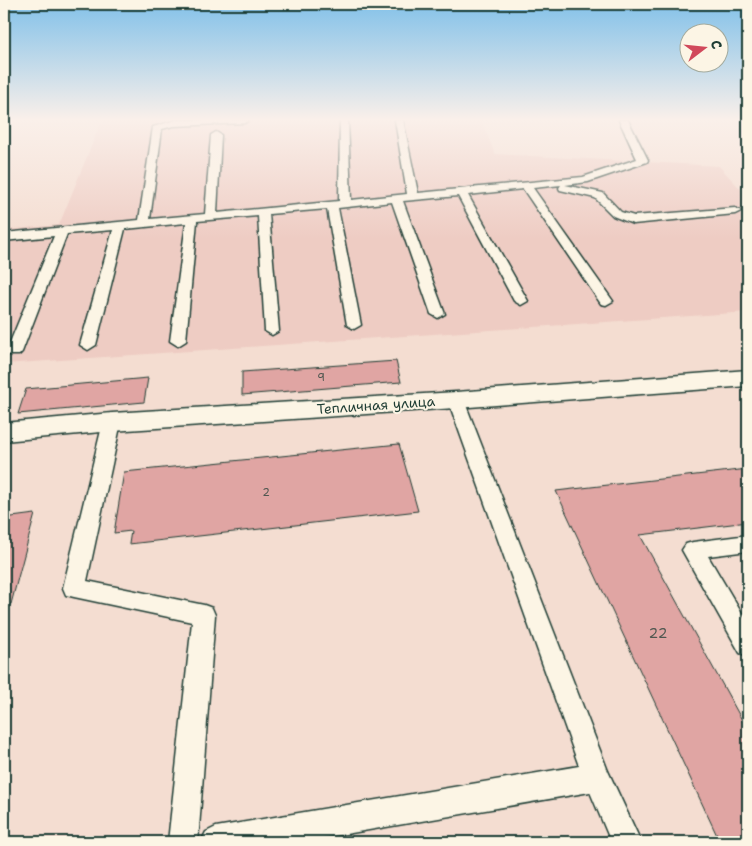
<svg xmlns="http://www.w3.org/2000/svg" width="752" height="846" font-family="'Shantell Sans',sans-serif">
	<rect width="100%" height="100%" fill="#f4ddd1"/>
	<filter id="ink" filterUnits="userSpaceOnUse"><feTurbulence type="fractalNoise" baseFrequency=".02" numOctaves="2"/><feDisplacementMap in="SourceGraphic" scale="10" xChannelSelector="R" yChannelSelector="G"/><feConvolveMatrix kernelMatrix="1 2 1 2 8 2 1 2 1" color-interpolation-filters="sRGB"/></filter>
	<g filter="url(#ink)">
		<path fill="#eeccc3" d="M102,120h379l14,34 224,12 29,31v115l-744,52v-134l55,-5z"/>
		<path fill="#e0a5a3" stroke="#1f3d34" d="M396,361l5,21 -159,13v-23z
			M148,378l-4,24 -126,12 8,-25z
			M399,444l19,67 -289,33 2,-13 -17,2 10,-61z
			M748,469v53l-108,13 108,196v111h-28l-164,-351z
			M35,514l-24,90 -7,-1v-85z"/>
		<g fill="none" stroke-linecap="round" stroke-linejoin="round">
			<defs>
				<path id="service" d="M176,120h73l-4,3 -72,3 -11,3 -12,90 55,-5 6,-79 5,-3 5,3 -4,78 122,-12 1,-81h8l3,80 56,-6 -12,-74h8l15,73 165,-16 54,-18 -18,-39h9l20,40 -1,2 -59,20 -23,3 38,8 18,19 13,4 101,-8 6,3 -6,3 -102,10 -20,-8 -18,-18 -35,-8 -1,-2 2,-3 -28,3 80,113 -7,4 -5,-1 -78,-115 -55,6 60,106 -7,4 -7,-4 -56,-105 -55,5 42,113 -7,4 -7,-4 -39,-112 -54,6 23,117 -7,4 -7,-4 -20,-116 -58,5 10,117 -7,4 -7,-4 -7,-115 -61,5 -11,120 -8,5 -8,-5 16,-118 -61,6 -29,116 -8,5 -8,-5 33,-115 -46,4 -45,118 -3,3h-10l-3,-3 48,-116 -50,5v-8l135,-13 14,-93z
					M456,395l6,1 2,4 144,371 33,71h-30l-21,-50 -291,50h-98l5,-10 10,-5 363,-61 -131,-366 2,-4z
					M112,416l6,2 3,4 -34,159 117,24 8,3 3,7 -17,227h-30l24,-220 -118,-25 -8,-2 -3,-7 40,-166 3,-4z
					M748,535v16l-40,5 40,68v32l-8,-3 -58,-103 4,-6 7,-2z"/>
				<path id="minor" d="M748,370v16l-292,22 -344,23 -108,10v-18l108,-10 344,-21z"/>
			</defs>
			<use href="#service" stroke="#1f3d34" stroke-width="3"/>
			<use href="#minor" stroke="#1f3d34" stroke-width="3"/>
			<use href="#service" fill="#fcf5e5" fill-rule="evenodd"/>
			<use href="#minor" fill="#fcf5e5" fill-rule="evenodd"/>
		</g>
	</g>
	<linearGradient id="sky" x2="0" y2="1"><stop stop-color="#82c1e9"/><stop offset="0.5" stop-color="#faf0ea"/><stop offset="1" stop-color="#faf0ea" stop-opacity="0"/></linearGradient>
	<rect width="752" height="239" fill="url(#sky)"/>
	<g text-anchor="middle" stroke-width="4" stroke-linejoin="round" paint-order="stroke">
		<g font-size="11" fill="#4f5750">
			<text x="321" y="381">9</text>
			<text x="266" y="496">2</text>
		</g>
		<g font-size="14" fill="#1f3d34" stroke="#fcf5e5">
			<text transform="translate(376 405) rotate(-4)" y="5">Тепличная улица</text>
		</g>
		<g font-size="14" fill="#4f5750">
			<text x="658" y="638">22</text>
		</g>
	</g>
	<rect width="752" height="846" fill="none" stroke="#fcf5e5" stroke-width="20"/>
	<rect x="10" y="10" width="732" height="826" fill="none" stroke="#1f3d34" stroke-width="2" filter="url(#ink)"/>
	<g transform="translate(704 48) rotate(74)"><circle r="24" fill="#fcf5e5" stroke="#a4ab9e"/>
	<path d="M0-4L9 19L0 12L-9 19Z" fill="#d1495b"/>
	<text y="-8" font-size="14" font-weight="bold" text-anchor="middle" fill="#1f3d34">С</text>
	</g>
</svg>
